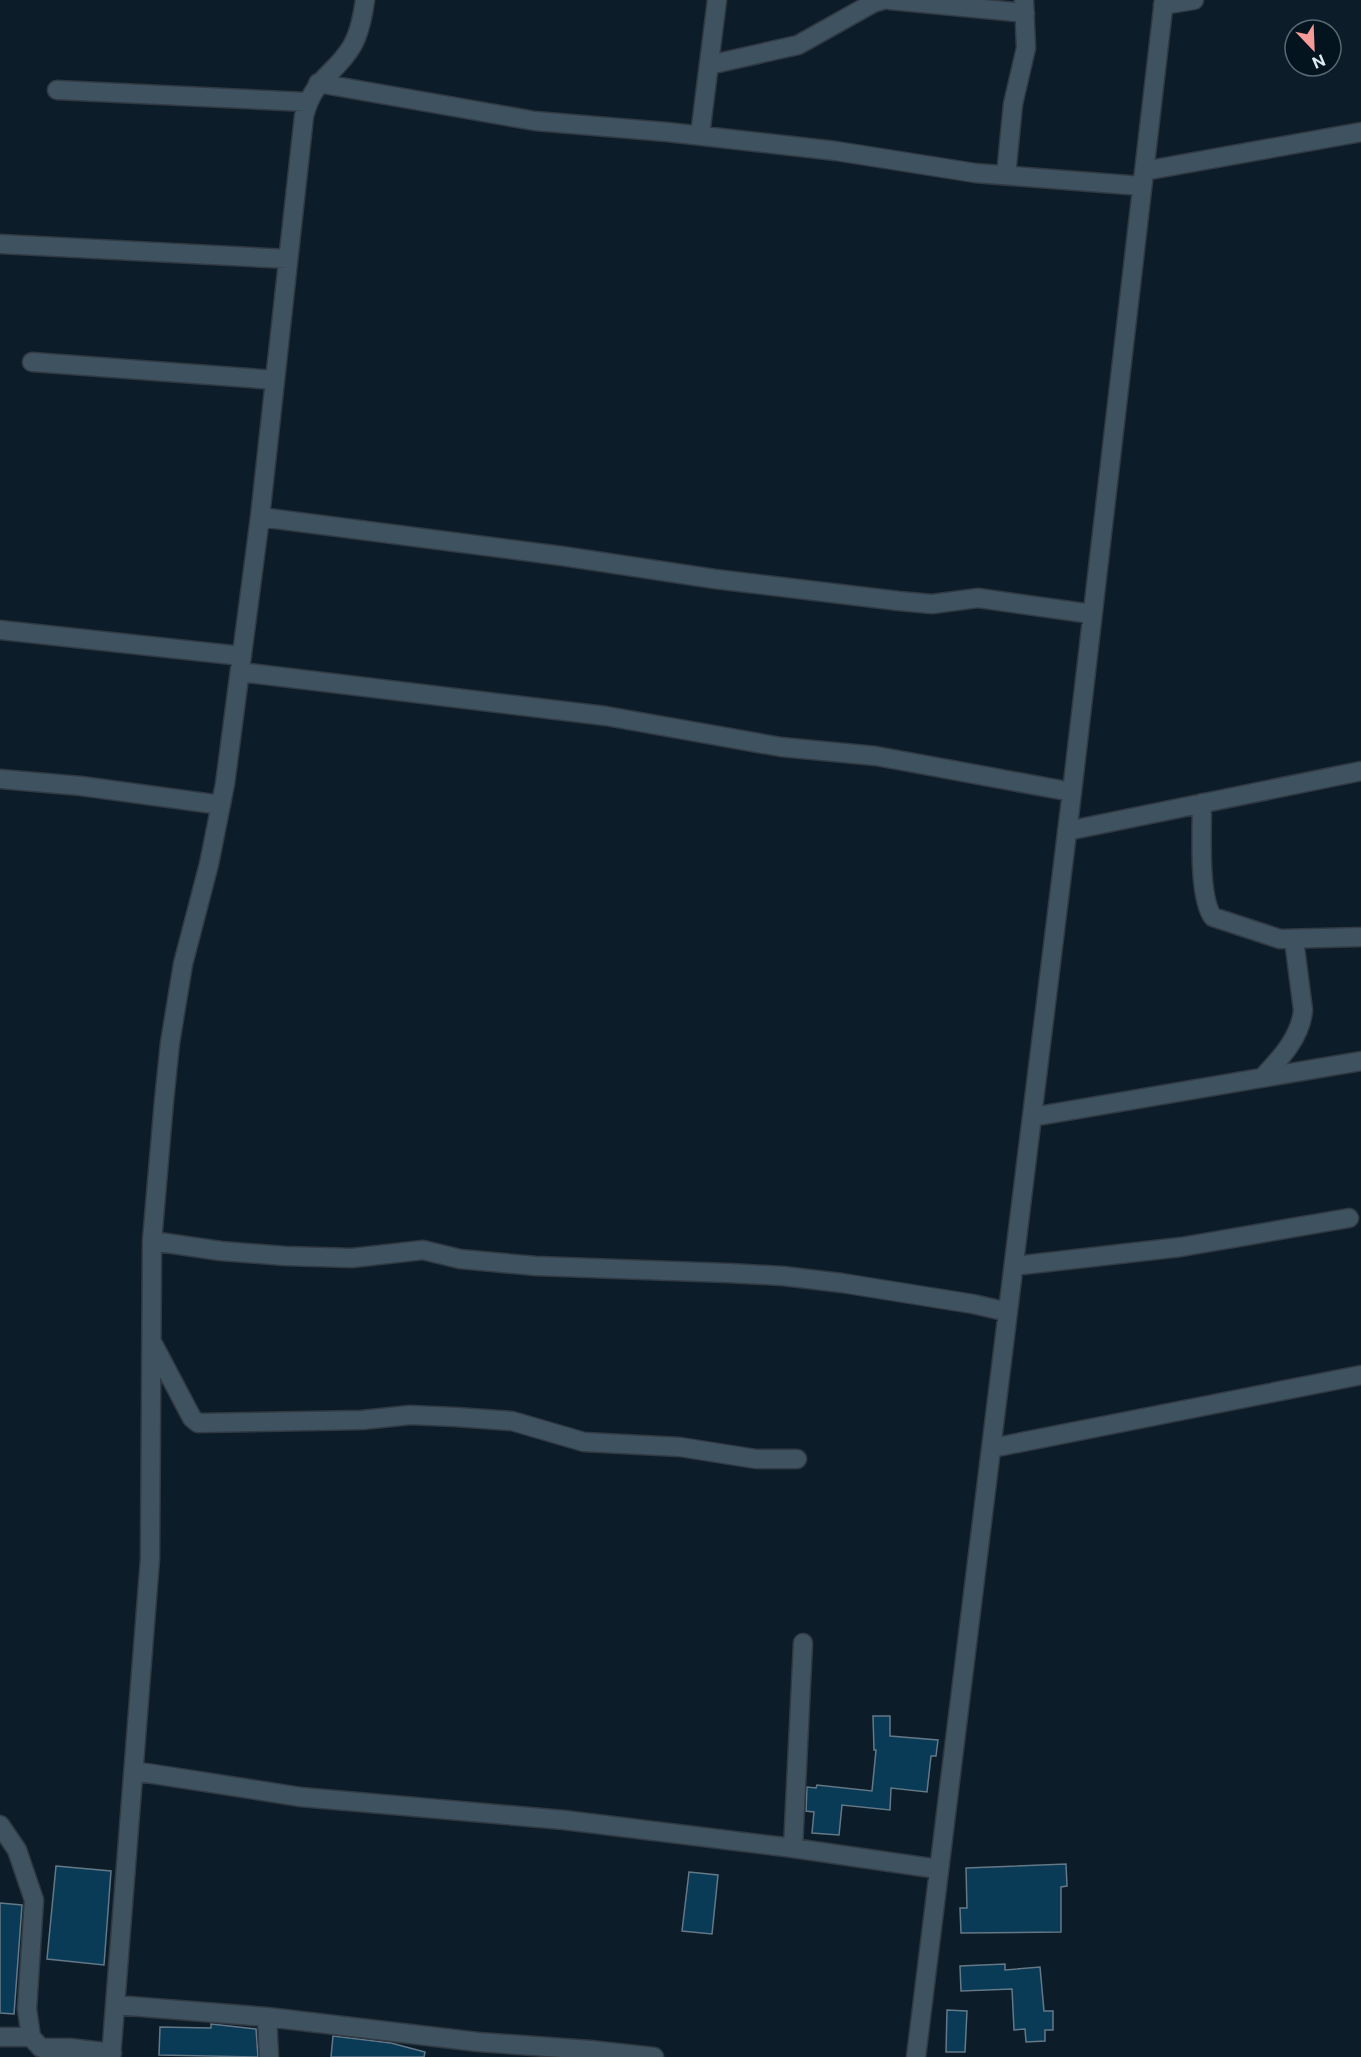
<svg xmlns="http://www.w3.org/2000/svg" width="1361" height="2057" font-family="'Public Sans',sans-serif">
	<rect width="100%" height="100%" fill="#0c1d29"/>
	<path fill="#093a56" stroke="#647887" stroke-width="1.5" d="M873,1716h17v20l48,4 -2,16h-5l-4,36 -36,-4 -1,22 -48,-5 -3,30 -27,-2 2,-21 -8,-1 1,-24 9,1 1,-3 55,6 4,-41h-2z
		M1066,1864l1,22 -6,1v45l-100,1 -1,-25h7l-1,-40z
		M56,1866l55,5 -7,94 -57,-6z
		M689,1872l29,3 -6,59 -30,-3z
		M0,1903l22,2 -8,109 -14,-1z
		M1005,1964v6l35,-3 4,44h9v19h-8v11l-19,1 -1,-13 -11,1 -2,-41 -51,2 -1,-25z
		M947,2010l20,1 -2,41h-19z
		M211,2024l45,5 2,28 -99,-2 1,-28 51,1z
		M333,2036l58,7 34,9 -1,5h-93z"/>
	<g fill="none" stroke-linecap="round" stroke-linejoin="round">
		<defs>
			<path id="minor" d="M890,0l135,13
				M1163,5l31,-5
				M709,65l89,-20 75,-42 10,-3
				M318,83l217,38 132,11 169,19 139,22 167,13
				M57,90l250,12
				M700,135l17,-135
				M1144,171l217,-39
				M1006,175l7,-71 13,-56 -2,-48
				M0,244l288,15
				M32,362l243,18
				M260,517l302,39 153,23 184,22 33,3 46,-6 114,16
				M0,630l242,26
				M240,672l366,44 175,31 95,9 196,36
				M0,779l81,7 140,19
				M1202,803c0,26 -4,95 11,114l67,22 81,-2
				M1067,831l294,-60
				M1264,1076c17,-18 37,-40 39,-66l-9,-70
				M1032,1117l329,-56
				M152,1241l69,10 64,5 67,2 71,-8 37,9 76,7 192,7 55,3 59,7 131,21 35,8
				M1014,1266l167,-19 168,-29
				M153,1344l39,74 6,5 164,-3 48,-5 46,2 56,4 72,21 96,5 76,12h41
				M992,1448l369,-73
				M134,1771l167,26 263,23 229,28 145,21
				M0,1825l17,25 17,50 -7,109 4,28 10,11h29l42,5
				M793,1848l10,-205
				M116,2005l151,12 211,25 112,8 64,7
				M267,2017l2,40
				M0,2037h31
				M111,2057l39,-498 2,-318 12,-140 6,-58 13,-79 26,-100 16,-80 35,-267 44,-401c10,-39 31,-41 48,-70 8,-14 11,-31 13,-46
				M916,2057l156,-1265 92,-792"/>
		</defs>
		<use href="#minor" stroke="#313942" stroke-width="21"/>
		<use href="#minor" stroke="#3f5260" stroke-width="18"/>
	</g>
	<g transform="translate(1313 48) rotate(157)"><circle r="28" fill="#04141f" stroke="#5b6973" stroke-width="1.5"/>
	<path d="M0-4.5L10 22L0 15L-10 22Z" fill="#f59b98"/>
	<text y="-9" font-size="16" font-weight="bold" text-anchor="middle" fill="#dee9f1">N</text>
	</g>
</svg>
